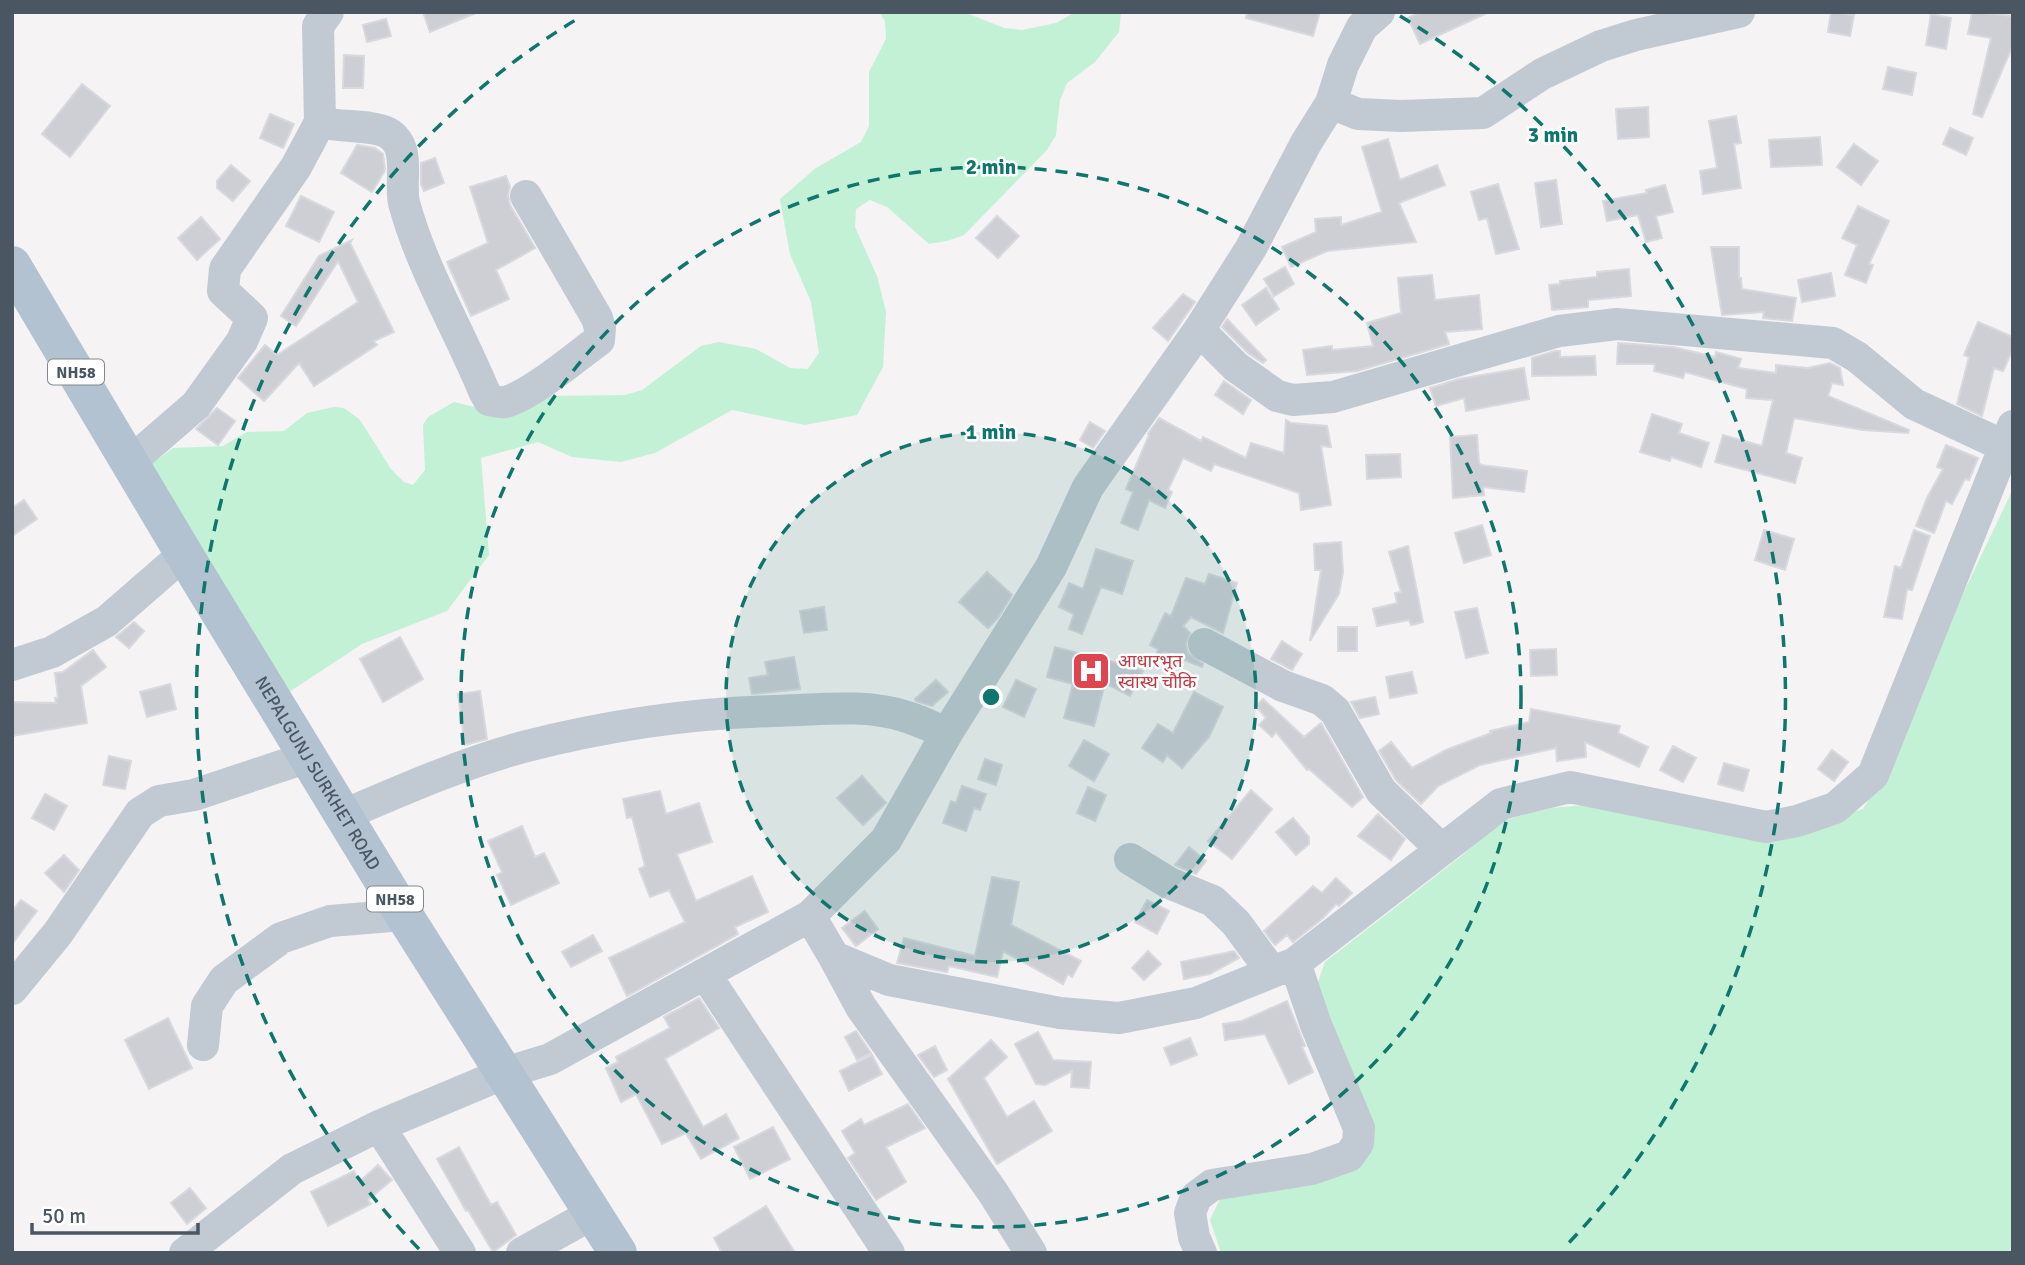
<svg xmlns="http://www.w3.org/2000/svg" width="2025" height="1265" font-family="Signika,'Noto Sans Devanagari',sans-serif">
	<rect width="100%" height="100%" fill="#f5f3f3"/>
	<path fill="#c3f1d5" d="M879,12h85l40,16 18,2 34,-7 19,-11h46l-2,20 -24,30 -28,21 -7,17 -4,35 -9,15 -83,85 -17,6 -18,3 -42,-37 -17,-7 -14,9 -1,18 22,49 9,36 -3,55 -26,48 -52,10 -73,-15 -77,43 -34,9 -49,-5 -34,-15 -57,16 8,97 -42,56 -85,33 -73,48 -146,-222 30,-22 50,-2 24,-14 37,-1 23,-18 27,-6 10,1 16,12 31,49 13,13 9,3 12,-15 -2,-45 5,-8 26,-15 44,11 26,-12 26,-5 75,-1 17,-5 59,-44 18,-4 37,7 34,19 18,1 11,-16 -8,-51 -21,-48 -10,-55 36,-31 45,-26 8,-16v-54l17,-33 -1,-18z
		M2013,489v764h-792l-11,-33 10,-21 130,-29 -32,-188 7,-20 139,-108 35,-33 53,-13 44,-4 179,33 88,-28 36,-59 32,-89z"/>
	<path fill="#cdcfd5" stroke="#d7d9de" stroke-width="2" d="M423,12h53v1l-46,19z
		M1247,12h73l-7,24 -67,-18z
		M1420,12h69l-69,32 -12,-26z
		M1831,12l23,3 -4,21 -22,-4z
		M1972,12l41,4v29l-31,72 -9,-3 18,-76 -23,-4z
		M1931,14l20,4 -5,31 -20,-4z
		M386,19l5,17 -24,6 -4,-17z
		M344,55l20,1 -1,32h-20z
		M1888,67l28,6 -4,22 -29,-6z
		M82,84l28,22 -40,51 -28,-23z
		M1648,107l1,30 -31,2 -2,-30z
		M270,114l24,10 -11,24 -23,-10z
		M1736,116l5,27 -7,1 7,44 -38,6 -3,-23 17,-3 -8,-47z
		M1950,128l23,10 -7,17 -23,-11z
		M1820,137l2,28 -51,2 -2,-27z
		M1388,139l12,41 37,-15 8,20 -46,18 17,39 -89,9 -36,16 -9,-20 34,-15 -1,-13 26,-2v8l41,-13 -20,-65z
		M1854,144l24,17 -17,24 -24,-18z
		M357,145l18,3 8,6 2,16 -13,22 -31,-19z
		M435,158l9,25 -20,8 -3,-7v-21z
		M231,165l19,16 -17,20 -16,-13v-7z
		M506,176l4,11 -2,8 2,10 25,43 -39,22 13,29 -38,17 -24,-54 41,-19 -18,-56z
		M1556,180l6,44 -21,3 -6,-44z
		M1498,184l21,65 -23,5 -9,-36 -8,2 -8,-28z
		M1665,185l8,27 -17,4 6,22 -16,4 -8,-27 -31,6 -4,-20 44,-8 -1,-3z
		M301,196l33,16 -15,30 -33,-16z
		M1858,206l31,15 -20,43 4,1 -7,18 -21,-8 12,-30 -15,-7z
		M997,216l22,20 -21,22 -22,-20z
		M201,217l19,22 -23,21 -19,-22z
		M352,240l-2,3 44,89 -20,9 3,4 -63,41 -15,-23 -35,38 -26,-23 27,-33 12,10 81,-53 -20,-41 -42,65 -15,-10 38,-60z
		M1711,247h28v31h2l1,11 54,9 -4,23 -29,-3 1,-6 -42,3z
		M1285,267l9,17 -20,12 -10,-17z
		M1629,269l2,27 -43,4v7l-36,3 -3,-25 11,-1v-3l37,-4v-5z
		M1831,273l4,23 -33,6 -4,-22z
		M1432,275l3,25 44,-5 3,34 -37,3 4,12 -92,27 -50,4 -4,-25 29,-4v4l41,-4 -6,-23 34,-10 -3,-35z
		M1266,288l13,21 -23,16 -14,-20z
		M1183,294l12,8 -27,39 -15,-13z
		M1227,319l39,41 -3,3 -15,-10 -26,-26z
		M1978,322l35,15v12l-10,22 -9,-3 -12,48 -25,-12 12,-47 -5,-2z
		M1618,343l55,4 42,10 1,-5 25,7 -3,9 38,5v-8l32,3 22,-5 10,5 3,17 -11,-2 -4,13 81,34 -1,3 -45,-3 -69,-12 -8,35 16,5 -7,25 -80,-21 8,-27 39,11 11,-46 -27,-2 1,-9 -62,-17 -2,6 -29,-7 1,-7h-38z
		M1555,351h5v6l35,-1 1,19 -64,1v-18z
		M1524,368l5,31 -63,12 -2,-13 -28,8 -6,-18 29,-9z
		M1224,381l27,19 -8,14 -28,-19z
		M217,408l18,13 -17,24 -22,-16z
		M1652,414l30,10 -3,9 30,10 -8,24 -30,-10 -1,4 -30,-9z
		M1159,418l42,23 2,-4 43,21 5,-15 33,10 2,-33 5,3 36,3 4,21 -10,-1 10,59 -30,5 -2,-17 -85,-29 -3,7 -28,-13 -15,32 4,2 -7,16 -16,-8 -11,30 -17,-7 12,-31 -7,-3 23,-54 -1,-1z
		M1090,422l15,9 -12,17 -13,-8z
		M1477,435l2,28 2,2 46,6 -3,21 -41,-5 1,8 -31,3 -3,-61z
		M1946,445l32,13 -9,22 -4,-1 -13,25 -6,-3 -12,32 -18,-7 11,-28 16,-29 -6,-2z
		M1400,454l1,23 -34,2 -1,-24z
		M24,500l13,19 -25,17v-28z
		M1482,525l9,30 -27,8 -9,-30z
		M1764,530l30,9 -9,31 -30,-10z
		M1914,530l16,6 -18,54 -5,-1 -5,30 -18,-2 11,-51 6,2z
		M1341,542l2,30 -4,22 -29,47 11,-71h-6l-1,-26z
		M1408,546l15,76 -12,3 -2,-5 -32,6 -4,-17 24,-6 -2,-10 6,-1 -12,-40z
		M1096,549l37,12 -11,33 -21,-7 -19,47 -13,-5 5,-15 -15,-7 10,-24 14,6z
		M987,572l25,23 -14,23 -10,10 -29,-26z
		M1209,574l28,9 -14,50 -32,-16 -8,9 7,7 -4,11 2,9 15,11 -1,3 -38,-15 -3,4 -4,-3 1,-4 -8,-4 15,-32 6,3 15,-38 19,6z
		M824,607l3,23 -23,3 -4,-22z
		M1477,608l11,45 -22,5 -11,-46z
		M134,622l10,9 -15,17 -13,-11z
		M1338,627h19v24h-19z
		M400,637l23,42 -40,23 -23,-43z
		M1282,641l20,13 -10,16 -21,-11z
		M1055,647l69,18 19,6 -13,25 -25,-13 -11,43 -30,-8 9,-34 -26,-7z
		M1556,649l1,26 -26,1 -1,-26z
		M93,650l13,17 -25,19 6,37 -75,13v-34l44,1 -1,-5h3l-3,-25 8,-1z
		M794,657l6,32 -48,5 -3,-16 19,-3 -3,-13z
		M1412,672l5,21 -27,5 -4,-21z
		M936,680l12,12 -16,14 -16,-5 -1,-2z
		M1016,680l20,9 -12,28 -21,-10z
		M170,684l6,25 -29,8 -7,-25z
		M480,691l7,48 -22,6 -7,-51z
		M1194,692l29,15 -14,30 -27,31 -15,-13 -4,7 -21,-14 16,-24 15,9z
		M1375,697l4,17 -19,4 -9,-16z
		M1263,699l41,38 17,-14 42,74 -11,10 -43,-38 -2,1 -31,-38 -4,5 -13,-12 7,-7 -10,-12z
		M1531,709l89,17 -2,7 30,14 -9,20 -54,-25 1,15 -29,4 -1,-13 -76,17 -42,21 -17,18 -25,-24 -17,-29 12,-9 21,26 34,-18 45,-17 -1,-2 39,-9z
		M1084,740l25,14 -15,27 -25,-15z
		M1673,746l23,12 -13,24 -23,-12z
		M1832,750l16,12 -14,19 -16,-12z
		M109,756l22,5 -6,28 -22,-4z
		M985,759l17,6 -6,20 -18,-6z
		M1724,763l25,7 -6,21 -25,-7z
		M862,776l24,27 -23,22 -26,-27z
		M962,786l24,8 -6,16 -6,-2 -8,23 -23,-8 8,-22 5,2z
		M1088,787l18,8 -11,26 -18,-8z
		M1251,790l21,19 -40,50 -24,-18z
		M660,791l6,23 33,-11 13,39 -35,12 19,47 56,-25 16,36 -33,15 3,7 -111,62 -18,-38 76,-36 -16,-32 -19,7 -11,-28 6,-3 -13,-49 -5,1 -4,-19z
		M45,794l22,12 -13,24 -22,-12z
		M1378,814l27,25 -14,21 -33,-24z
		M1293,818l16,19v7l-13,11 -20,-23z
		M522,826l13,31 9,-4 15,30 -48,22 -14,-30 5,-3 -14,-31z
		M1189,847l17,14 -10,13 -21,-9z
		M64,855l15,15 -15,22 -19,-19z
		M992,877l27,5 -8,43 70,36 -9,16 -4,-3 -5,10 -60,-33 -6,26 -48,-11 -2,6 -50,-9 7,-25 71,18z
		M1336,878l16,15 -13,13 -3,-2 -13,14 -30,24 -6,-7 -12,10 -11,-14 49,-45 9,7z
		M21,900l16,11 -25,33v-33z
		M1147,900l22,11 -12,23 -22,-12z
		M865,911l13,18 -22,17 -14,-18z
		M593,935l9,16 -31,16 -9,-15z
		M1148,951l13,13 -17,16 -12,-12z
		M1234,951l5,7 -29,16 -26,5 -3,-17z
		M699,998l20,30 -54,31 38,68 23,-13 13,24 -38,21 -15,-26 -24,11 -26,-50 -15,8 -15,-34 12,-6 -2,-5 54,-29 -6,-11z
		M1287,1001l18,45 -3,1 11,25 -24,12 -24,-50 -40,6 -2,-16 19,-3z
		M168,1018l24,50 -43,21 -24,-49z
		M856,1031l15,22 -14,7 -12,-23z
		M1038,1032l15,28 38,2 -2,26 -18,-1 1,-16 -27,14 -9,-1 -21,-40z
		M1190,1038l7,17 -26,10 -7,-17z
		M991,1040l16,17 -23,21 23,39 27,-16 18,30 -55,33 -49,-85z
		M935,1046l12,24 -13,7 -16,-22z
		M872,1055l10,19 -33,17 -9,-20z
		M908,1104l17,24 -39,19 20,35 -30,18 -28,-42 7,-5 -13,-22 19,-12 3,6z
		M773,1127l17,32 -40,20 -16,-32z
		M459,1147l32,58 6,-3 19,33 -23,17 -25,-42 -2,1 -29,-52z
		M378,1165l14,15 -24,20 3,4 -43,22 -17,-34 43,-21 5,11z
		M190,1188l16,20 -19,16 -16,-21z
		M766,1206l29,47h-73l-8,-15z"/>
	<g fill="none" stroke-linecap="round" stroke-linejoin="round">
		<path stroke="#c1cad2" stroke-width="32" d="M1331,103l27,11 43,2 82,-3 59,-39 59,-28 35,-11 103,-23
			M320,122c20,6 51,2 68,11 24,14 11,49 16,70 18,66 54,125 80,188l5,9c5,1 11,3 16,2 25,-6 72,-46 94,-62l1,-12 -3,-10 -71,-122
			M1199,330l37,37 41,29 16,4 40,-3 226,-66 58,-7 216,19 24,14 57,47 90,42
			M129,463l67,-58 46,-64 10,-23 -29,-27 2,-22 71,-102 24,-45 -2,-96 10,-14
			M1204,644l79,42 39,14 13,11 46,80 60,58
			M12,665l40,-13 55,-31 77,-67
			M344,815c58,-25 117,-51 179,-68 82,-21 167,-34 252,-36 43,-1 91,-8 132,6 14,4 27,11 40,16
			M1130,859l39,24 44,18 23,22 36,49
			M810,916l24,41 55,23 171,33 59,5 77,-15 99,-40 206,-159 69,-17 196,40 31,-6 38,-13 38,-33 140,-349
			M834,957l27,50 131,184 39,62
			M705,974l184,279
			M12,989l46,-56 82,-120 19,-12 35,-6 114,-38
			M203,1045l4,-39 17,-26 57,-42 49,-17 74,-6
			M379,1126l81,127
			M185,1253l107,-84 87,-43 126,-53 45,-14 260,-143 76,-76 61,-107 104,-166 37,-80 111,-157 52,-82 55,-105 25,-40 12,-38 19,-38 17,-15
			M522,1253l72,-40
			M1201,1253l-7,-16 -4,-24 6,-16 16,-12 100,-16 37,-13 9,-13 1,-15 -43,-103 -21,-62"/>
		<path stroke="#b3c2d1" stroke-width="38" id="s1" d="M12,265l172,289 220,361 214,338"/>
	</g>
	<circle cx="991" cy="697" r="265" fill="#0f766e" fill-opacity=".12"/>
	<g fill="none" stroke="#0f766e" stroke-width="3.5" stroke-dasharray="12 9">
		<circle cx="991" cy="697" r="265"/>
		<circle cx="991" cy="697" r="530"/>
		<path d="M419 1249A795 795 0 0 1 582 16M1400 16A795 795 0 0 1 1563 1249"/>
	</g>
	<defs>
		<symbol id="hospital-square" viewBox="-11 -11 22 22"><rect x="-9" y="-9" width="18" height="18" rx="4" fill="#e0444e" stroke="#fff"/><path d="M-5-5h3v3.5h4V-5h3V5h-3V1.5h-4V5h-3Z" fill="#fff"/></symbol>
	</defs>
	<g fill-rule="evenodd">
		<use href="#hospital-square" x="1069" y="649" width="44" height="44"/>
	</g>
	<g text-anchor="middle" stroke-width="5" stroke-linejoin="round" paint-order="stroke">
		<g fill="#fff" stroke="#808990" stroke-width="2">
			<rect x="48" y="359.5" width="56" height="25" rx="5"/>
			<rect x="367" y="886.5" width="56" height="25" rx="5"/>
		</g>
		<g font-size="16" font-weight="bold" fill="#4a5661">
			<text x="76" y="378">NH58</text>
			<text x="395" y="905">NH58</text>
		</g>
		<g font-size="18" fill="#be3a42" stroke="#fff" text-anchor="start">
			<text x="1118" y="667">आधारभुत<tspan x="1118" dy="21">स्वास्थ चौकि</tspan></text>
		</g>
		<g font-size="18" fill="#4a5661" stroke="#fff">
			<text dy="6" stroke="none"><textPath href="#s1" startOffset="593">NEPALGUNJ SURKHET ROAD</textPath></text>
		</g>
	</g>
	<circle cx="991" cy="697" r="10" fill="#0f766e" stroke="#fff" stroke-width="3.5"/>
	<g font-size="21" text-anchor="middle" font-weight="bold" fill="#0f766e" stroke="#fff" stroke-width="5" stroke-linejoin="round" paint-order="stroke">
		<text x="1553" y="142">3 min</text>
		<text x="991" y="174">2 min</text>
		<text x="991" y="439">1 min</text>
	</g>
	<rect width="2025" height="1265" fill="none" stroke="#4a5661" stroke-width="28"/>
	<path d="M32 1223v10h166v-10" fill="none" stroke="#4a5661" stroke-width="3.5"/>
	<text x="42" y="1223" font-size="21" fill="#4a5661" stroke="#ffffff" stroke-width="5" paint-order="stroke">50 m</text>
</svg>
